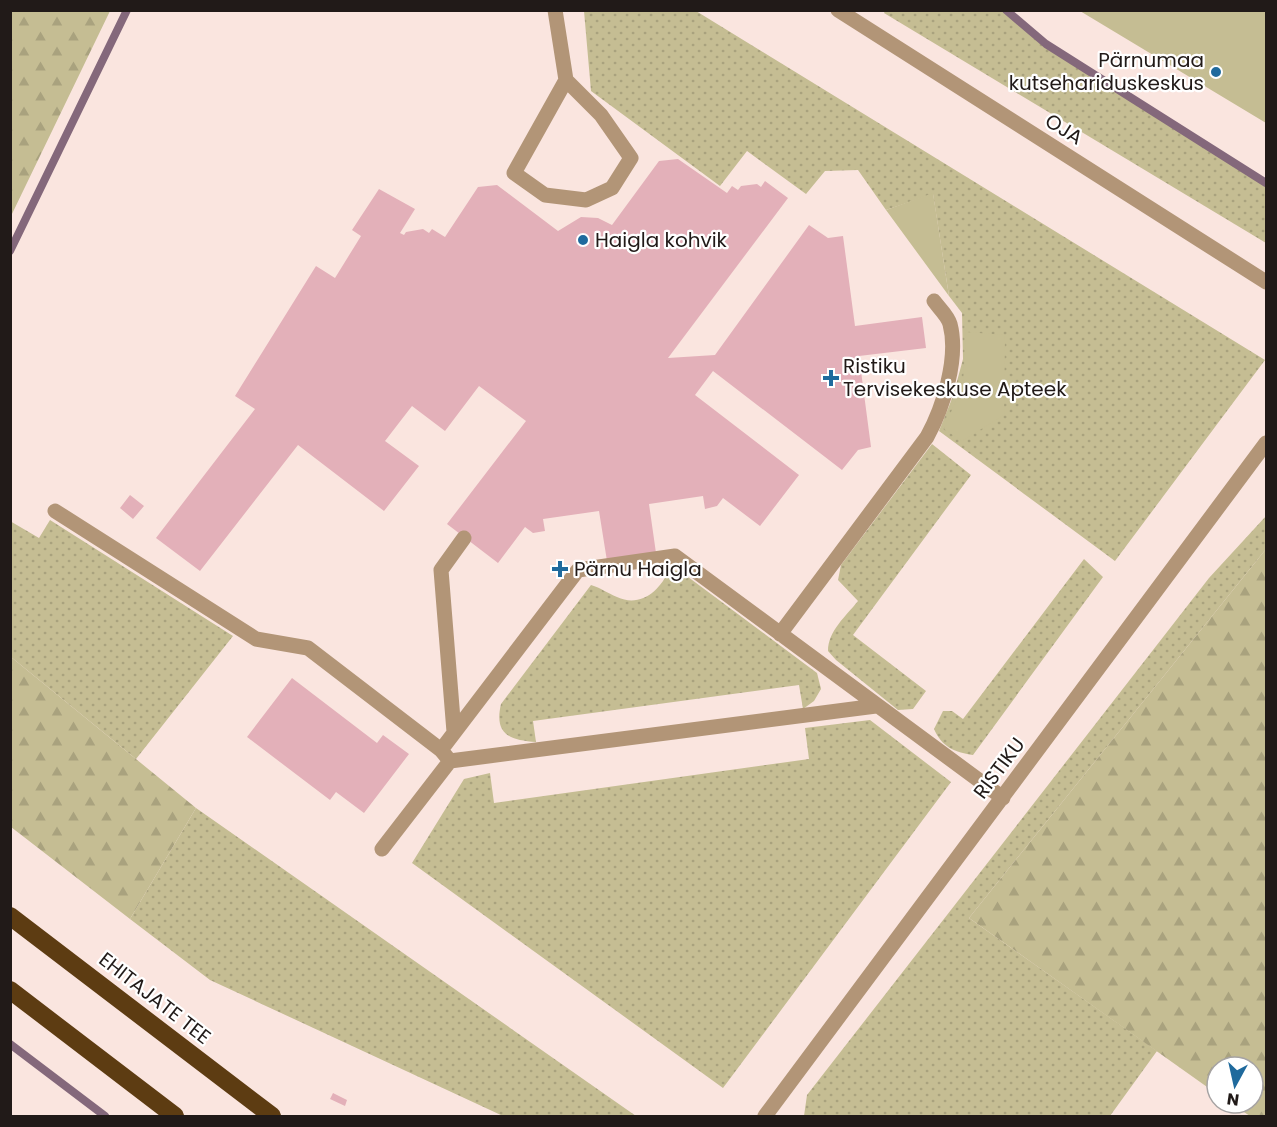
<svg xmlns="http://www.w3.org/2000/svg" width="1277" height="1127" font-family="Poppins,sans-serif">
	<defs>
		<pattern id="grass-dots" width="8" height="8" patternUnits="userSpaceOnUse" patternTransform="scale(1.5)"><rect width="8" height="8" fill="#c5bd93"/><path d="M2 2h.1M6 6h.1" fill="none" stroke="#a9a27e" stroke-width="1.8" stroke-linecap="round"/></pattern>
		<pattern id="forest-firs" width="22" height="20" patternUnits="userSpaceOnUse" patternTransform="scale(1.5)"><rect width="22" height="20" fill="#c5bd93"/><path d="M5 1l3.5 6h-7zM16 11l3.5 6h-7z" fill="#a9a27e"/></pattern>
	</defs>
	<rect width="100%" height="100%" fill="#fae5df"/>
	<path fill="url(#grass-dots)" d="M584,11h112l569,349 -150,201 -176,-130 14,-35 10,-37 -1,-46 -13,-17 -16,-102 -47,16 -28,-40 -33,1 -19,23 -59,-43 -27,35 -129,-95z
		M885,11h121l40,33 220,139v60l-382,-230z
		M932,444l39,31 -118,160 73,56 -13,18 -15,1 -62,-50 -8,-9c0,-20 18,-35 30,-50l-20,-21 3,-15z
		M1266,516v33l-297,369 188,133 -47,65h-306l3,-21 402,-517z
		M50,520l183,116 -97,123 -125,-102 -1,-136 29,17z
		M1084,559l19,18 -130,178c-19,-3 -31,-8 -39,-26l9,-18h9l11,8z
		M669,570l11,1 137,102 4,16 -7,12 -11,8 -4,-24 -266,36 3,21c-27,-2 -42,-8 -35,-38l90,-119c10,3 16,8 26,12 23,11 43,-6 52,-27z
		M870,720l81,62 -228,306 -311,-225 52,-84 26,-6 4,30 315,-44 -4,-31z
		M196,808l440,308h-133l-293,-136 -80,-61z"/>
	<path fill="url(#forest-firs)" d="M11,10l99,1 -99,205 -1,-205z
		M1266,549v567h-16l-20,-13h23v-36h-36v27l-248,-176z
		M11,657l185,151 -66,111 -119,-92z"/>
	<path fill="#c5bd93" d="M1080,11h186v112z
		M933,193l16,103 -63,-86z
		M966,332l39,3 -1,80 -42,26 -18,-12 19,-46z"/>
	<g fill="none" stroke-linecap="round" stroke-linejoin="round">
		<path stroke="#84687b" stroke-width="8" d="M1006,10l40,34 220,139
			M10,251l117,-241
			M10,1044l95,72"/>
	</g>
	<path fill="#e3b0b9" d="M678,159l49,34 5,-7 6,4 3,-4 16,-2 4,3 4,-6 23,17 -120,160 47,-3 94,-130 19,13 15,-2 12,90 67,-9 4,31 -67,8 12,91 -13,3 -16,20 -129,-99 -18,24 104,80 -39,51 -37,-28 -6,8 -12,3 -2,-13 -54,8 7,49 -49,8 -8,-50 -56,8 2,12 -12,2 -8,-6 -27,36 -51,-39 79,-103 -47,-35 -34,45 -33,-25 -27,35 34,25 -35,45 -86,-66 -98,126 -44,-33 99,-129 -20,-13 81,-130 19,12 26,-42 -9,-6 27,-41 36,20 -15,24 4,2 2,-3 17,-3 6,4 3,-4 13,8 33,-50 19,-2 61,46 23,-14 17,1 14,7 47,-64z
		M130,495l14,11 -11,13 -13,-11z
		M292,678l85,65 6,-8 26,19 -45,59 -28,-21 -6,8 -83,-63z
		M333,1093l14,7 -2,6 -15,-7z"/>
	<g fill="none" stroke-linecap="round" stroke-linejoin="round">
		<path stroke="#b29577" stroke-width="15" d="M555,10l11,70 35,35 30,43 -19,30 -26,12 -41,-5 -31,-22 52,-93
			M838,10l428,272
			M55,511l201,128 52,9 133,102
			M780,634l147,-197c16,-29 32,-79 23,-113 -2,-8 -11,-16 -16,-23
			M454,732l-13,-162 23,-32
			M450,761l-9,-11 137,-180 97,-14 328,242
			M382,849l68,-88 426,-55
			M765,1116l501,-673"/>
		<path stroke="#5d3c12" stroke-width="18" d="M10,916l262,200
			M10,990l165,126"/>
	</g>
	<g fill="#1f6a9d" stroke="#fff" stroke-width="2">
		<circle cx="1216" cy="72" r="6"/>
		<circle cx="583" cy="240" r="6"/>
		<path d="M828 369h6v6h6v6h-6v6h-6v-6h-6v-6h6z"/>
		<path d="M557 560h6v6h6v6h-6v6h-6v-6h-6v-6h6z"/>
	</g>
	<g text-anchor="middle" stroke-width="4.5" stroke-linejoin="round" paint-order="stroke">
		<g font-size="20" fill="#211a18" stroke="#fff" text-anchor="start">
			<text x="1204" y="67" text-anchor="end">Pärnumaa<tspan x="1204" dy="23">kutsehariduskeskus</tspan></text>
			<text x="595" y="247">Haigla kohvik</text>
			<text x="843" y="373">Ristiku<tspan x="843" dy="23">Tervisekeskuse Apteek</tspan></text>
			<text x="574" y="576">Pärnu Haigla</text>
		</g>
		<g font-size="20" fill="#211a18" stroke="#fff">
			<text transform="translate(1064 129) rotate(32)" y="7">OJA</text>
			<text transform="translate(999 768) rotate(-53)" y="7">RISTIKU</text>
			<text transform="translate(155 998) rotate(38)" y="7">EHITAJATE TEE</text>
		</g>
	</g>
	<rect width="1277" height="1127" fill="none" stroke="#211a18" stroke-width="24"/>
	<g transform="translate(1235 1085) rotate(188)"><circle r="28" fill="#ffffff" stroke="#a6a3a3" stroke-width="1.5"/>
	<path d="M0-4.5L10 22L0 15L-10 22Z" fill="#1f6a9d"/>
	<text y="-9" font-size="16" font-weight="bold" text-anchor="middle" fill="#211a18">N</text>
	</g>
</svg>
